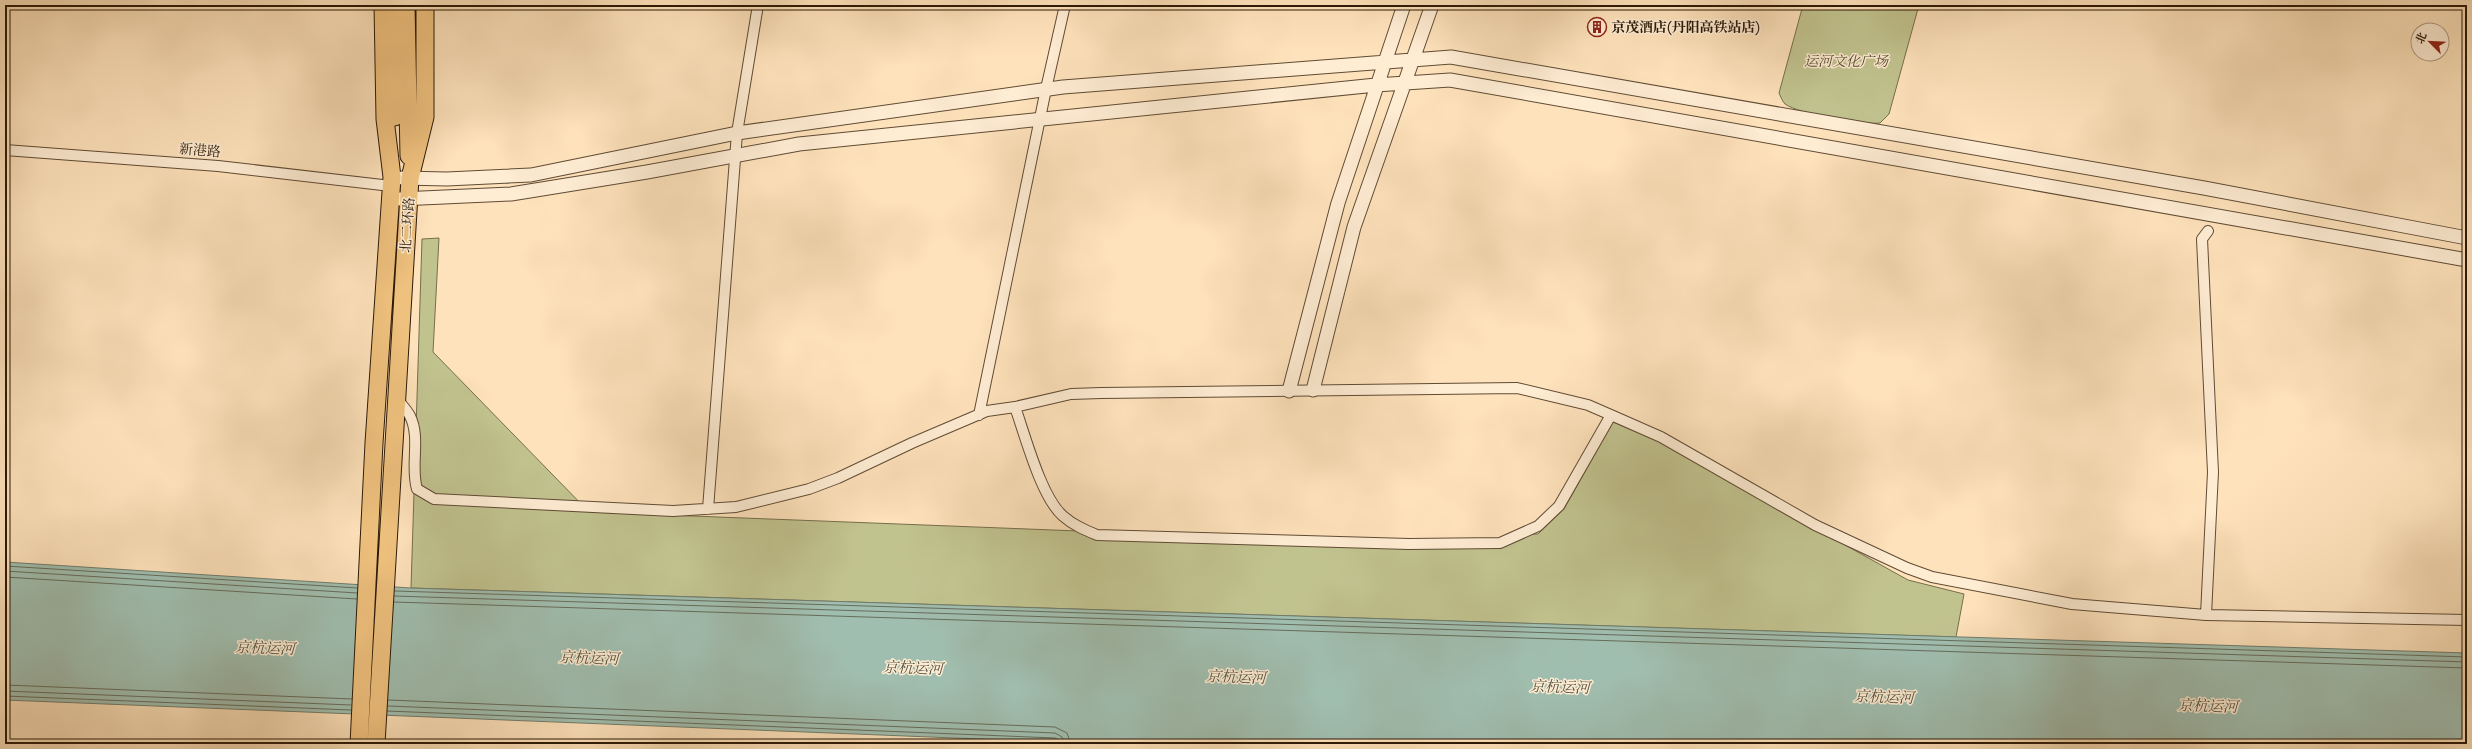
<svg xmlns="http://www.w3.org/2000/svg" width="2472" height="749" font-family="'Sorts Mill Goudy','Noto Serif SC',serif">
	<rect width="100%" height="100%" fill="#fee2bb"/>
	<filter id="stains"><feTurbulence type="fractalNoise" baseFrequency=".005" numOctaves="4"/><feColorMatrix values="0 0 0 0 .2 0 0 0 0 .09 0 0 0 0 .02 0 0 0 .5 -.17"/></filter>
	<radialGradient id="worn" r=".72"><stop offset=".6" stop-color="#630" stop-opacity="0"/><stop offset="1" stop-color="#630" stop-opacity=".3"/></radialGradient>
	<path fill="#c1c38f" stroke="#766e4b" d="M1803,5h116l-30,109 -9,9c-18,2 -81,-9 -95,-19 -3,-3 -4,-7 -6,-11z
		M439,238l-6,114 156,160 902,35 35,-13h12l26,-25 49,-87 47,20 248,138 56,14 -8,43 -1545,-49 11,-349z"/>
	<path fill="#a0beaf" stroke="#717c6c" d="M5,562l406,26 2056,65v91h-1362l-1100,-44z"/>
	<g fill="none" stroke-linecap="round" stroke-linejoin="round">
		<path stroke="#666c5b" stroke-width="1" d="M5,566l352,22
			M5,571l352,22
			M5,577l352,22
			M395,591l2072,66
			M394,596l2073,66
			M394,602l2073,66
			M5,685l347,14
			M5,691l346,14
			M5,696l346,14
			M388,700l667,27 12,6 4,11
			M388,706l667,27 7,4 3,7
			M387,711l668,27 4,2 1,4"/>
		<defs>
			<path id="minor" d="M5,150l213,16 173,20
				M397,399c4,5 10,11 13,17 11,22 0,50 7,73l17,10 239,12 63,-4 73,-18 29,-11 74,-35 75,-32 28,-4c10,28 26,90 48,109 10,9 22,14 34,19l312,9 91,-1 38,-17 21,-20 52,-91 50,22 154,88 92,43 25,9 140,27 134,11 261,5
				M1015,407l56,-13 30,-1 416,-5 71,17 23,10
				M979,415l67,-326 19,-84
				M708,509l29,-376 21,-128
				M2206,615l7,-143 -11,-233 6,-8"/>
			<path id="tertiary" d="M402,178l45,1 84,-4 206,-42 326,-46 388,-30 753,131 263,50
				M400,199l111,-5 136,-22 152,-28 577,-59 74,-5 1017,180
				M1313,390l41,-163 78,-222
				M1289,391l49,-188 66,-198"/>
			<path id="primary" d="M406,5l3,151
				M393,11l5,56 -3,50
				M359,744l15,-301 18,-266 -7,-58 -2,-114
				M376,744l34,-566 15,-61v-112"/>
		</defs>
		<use href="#minor" stroke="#604b34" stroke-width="12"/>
		<use href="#tertiary" stroke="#604b34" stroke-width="15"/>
		<use href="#primary" stroke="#2b1907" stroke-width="19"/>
		<use href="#minor" stroke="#feecd3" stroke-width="10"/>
		<use href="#tertiary" stroke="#feecd3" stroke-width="13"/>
		<use href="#primary" stroke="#efc17e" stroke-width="17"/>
	</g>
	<defs>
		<symbol id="building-ring" viewBox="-11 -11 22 22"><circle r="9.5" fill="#feecd3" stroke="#8f2418" stroke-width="1.5"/><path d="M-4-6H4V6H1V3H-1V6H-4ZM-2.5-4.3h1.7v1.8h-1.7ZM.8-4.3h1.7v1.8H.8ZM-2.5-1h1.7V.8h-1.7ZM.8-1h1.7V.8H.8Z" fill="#8f2418"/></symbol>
	</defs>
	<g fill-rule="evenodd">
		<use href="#building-ring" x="1586" y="16" width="22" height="22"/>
	</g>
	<g text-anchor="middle" stroke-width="3" stroke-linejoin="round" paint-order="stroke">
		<g font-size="14" font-weight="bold" fill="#2b1907" stroke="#feecd3" text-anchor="start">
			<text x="1611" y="32">京茂酒店(丹阳高铁站店)</text>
		</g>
		<g font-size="14" font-style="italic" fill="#584c30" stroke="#feecd3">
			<text x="1846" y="66">运河文化广场</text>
		</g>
		<g font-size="14" fill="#2b1907" stroke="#feecd3">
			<text transform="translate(200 150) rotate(5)" y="5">新港路</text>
			<text transform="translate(407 225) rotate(-86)" y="5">北二环路</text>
		</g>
		<g font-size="15" font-style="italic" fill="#545342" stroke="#feecd3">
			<text transform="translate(265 648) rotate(2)" y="5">京杭运河</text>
			<text transform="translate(589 658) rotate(2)" y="5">京杭运河</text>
			<text transform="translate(913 668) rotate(2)" y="5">京杭运河</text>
			<text transform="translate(1236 677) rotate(2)" y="5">京杭运河</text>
			<text transform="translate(1560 687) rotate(2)" y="5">京杭运河</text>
			<text transform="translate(1884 697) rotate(2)" y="5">京杭运河</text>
			<text transform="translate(2208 706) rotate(2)" y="5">京杭运河</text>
		</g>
	</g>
	<rect width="2472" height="749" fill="none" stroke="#fee2bb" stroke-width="20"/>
	<rect x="6" y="6" width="2460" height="737" fill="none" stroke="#2b1907" stroke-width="2"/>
	<rect x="10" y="10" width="2452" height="729" fill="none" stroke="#2b1907"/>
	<g transform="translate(2430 42) rotate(294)"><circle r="19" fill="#feecd3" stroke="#aa9881"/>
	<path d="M0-3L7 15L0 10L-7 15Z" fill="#8f2418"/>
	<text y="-6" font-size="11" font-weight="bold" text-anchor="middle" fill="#2b1907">北</text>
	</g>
	<rect width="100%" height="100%" filter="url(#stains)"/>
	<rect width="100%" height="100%" fill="url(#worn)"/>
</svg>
